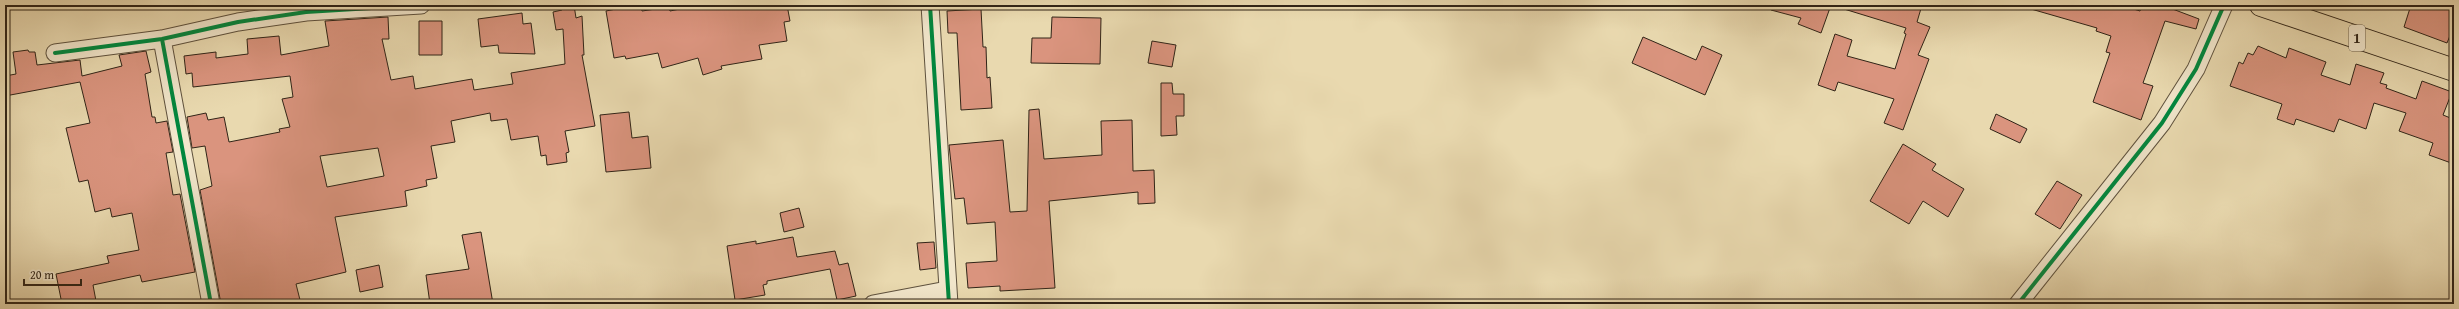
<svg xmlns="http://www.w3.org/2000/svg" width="2459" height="309" font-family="'Gentium Book Plus',serif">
	<rect width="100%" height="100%" fill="#e9d9af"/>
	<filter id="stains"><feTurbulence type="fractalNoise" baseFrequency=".005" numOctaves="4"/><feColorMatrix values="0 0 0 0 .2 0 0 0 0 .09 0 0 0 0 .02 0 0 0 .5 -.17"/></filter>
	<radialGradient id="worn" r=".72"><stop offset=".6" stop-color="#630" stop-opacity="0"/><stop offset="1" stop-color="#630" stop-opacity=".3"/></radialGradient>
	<path fill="#da947e" stroke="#302417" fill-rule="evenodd" d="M562,5h12l2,13 6,-2 2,39h-2l13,71 -30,5 4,21 -3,1 1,9 -20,3 -1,-10 -5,1 -3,-20 -27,4 -4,-21 -16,2 -1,-8 -39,8 4,21 -24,4 6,32 -11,2 1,6 -22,5 2,15 -72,11 11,55 -50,12 5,20h-80l-21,-114 12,-4 -7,-40 -13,2 -5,-31 19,-4 2,7 16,-3 5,25 51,-10 -1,-3 11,-2 -8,-28 11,-2 -3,-21 -97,11 -1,-14 -6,1 -2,-18 32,-4v6l32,-4 -1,-15 32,-3 2,19 48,-9 -4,-25 63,-4 1,22h-7l9,41 22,-4 2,13 57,-10 2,11 39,-6 -2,-11 54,-9 -2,-35 -7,1 -3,-18 9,-2zM378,148l6,28 -57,11 -7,-31z
		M636,5h5l1,6 27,-4 1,4 29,-6h88l3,16 -6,1 3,19 -28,4 3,14 -41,7 1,3 -19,6 -5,-17 -36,10 -4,-15 -32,6 -1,-3 -11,2 -8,-47z
		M1772,5h59l-10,28 -23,-9 3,-6 -30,-8z
		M1844,5h78l-5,17 13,5 -12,28 11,4 -26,71 -19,-7 10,-24 -56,-17 -3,9 -17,-6 17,-51 17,6 -5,16 48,13 11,-35 -2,-1 2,-5 -62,-19z
		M2032,5h89l19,6 2,-6h20l37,14 -3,10 -31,-8 -22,62 10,3 -12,34 -48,-18 17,-49 -4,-1 5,-16 -15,-5 1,-3 -66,-19z
		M2411,5h43v21l-7,17 -43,-16z
		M981,9l2,38h3l1,31 3,-1 2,31 -31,2 -4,-77h-9l-1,-22z
		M522,13l1,11 8,-1 4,31 -36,-1 -1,-8 -17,2 -3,-28z
		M1052,17l49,1 -1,46 -69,-1 1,-25h19z
		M419,21h23v34h-23z
		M1643,37l53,23 6,-14 20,9 -17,40 -73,-32z
		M1152,41l24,4 -4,22 -24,-4z
		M2258,46l28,12 3,-10 37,14 -5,13 29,10 6,-21 28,9 -4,10 7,2 -1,3 30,11 6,-18 30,11 -9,23 10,4 1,45 -25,-9 4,-12 -34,-12 7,-18 -32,-10 -8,26 -27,-10 -5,13 -38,-13 -2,6 -17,-6 5,-15 -52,-18 9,-24 4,2 5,-11 5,2z
		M28,50l1,2h6l2,13 43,-5 2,16 40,-10 -3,-11 27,-4 5,21 -6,2 7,43h3l1,6 11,-2 6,31 -7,1 7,42 7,-1 15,78 -53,10 -2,-7 -47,10 3,16 -34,3 -6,-30 53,-11 -2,-7 32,-6 -7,-37 -20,4 -2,-9 -15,4 -7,-32 -9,2 -13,-54 24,-5 -10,-41 -75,14v-20l11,-2 -3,-22z
		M1161,83h11l1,11h11v22h-8l1,19 -16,1z
		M1039,109l5,50 58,-4 -1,-34 31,-1 1,51 21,-1 1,33 -17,1v-12l-89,9 6,87 -55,3v-5l-32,2 -2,-25 31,-2 -2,-39 -28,2 -3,-26 -9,1 -6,-54 54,-5 7,72 17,-1 2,-101z
		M629,112l3,26 16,-2 3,32 -45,4 -6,-57z
		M1996,114l31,15 -7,14 -30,-14z
		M1903,144l33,20 -4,6 32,19 -16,28 -25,-16 -14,23 -39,-23z
		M2057,181l25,14 -22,34 -25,-15z
		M799,208l5,19 -20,5 -4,-19z
		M481,232l12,72h-63l-4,-29 43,-6 -7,-34z
		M793,237l4,20 38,-6 4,14 9,-2 8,33 -19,4 -7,-31 -63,12v3l-4,1 2,10 -30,5 -8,-54 29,-5v3z
		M934,242l2,26 -16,2 -3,-27z
		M379,265l4,22 -23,5 -4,-22z"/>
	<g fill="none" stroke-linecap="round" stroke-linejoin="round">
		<defs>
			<path id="minor" d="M930,5l19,299
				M162,39l49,265
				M55,53l107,-14 76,-17 68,-10 115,-7
				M873,304l74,-14
				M2018,304l144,-181 34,-54 28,-64"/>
			<path id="trunk" d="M2261,5l193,65"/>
		</defs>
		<use href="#minor" stroke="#5e513d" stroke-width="19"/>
		<use href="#trunk" stroke="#302417" stroke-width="24"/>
		<use href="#minor" stroke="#f1e6cb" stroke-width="17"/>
		<use href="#trunk" stroke="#e9d9af" stroke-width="22"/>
		<defs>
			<path id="cycleway" d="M930,5l19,299
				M162,39l49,265
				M55,53l107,-14 76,-17 68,-10 115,-7
				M2018,304l144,-181 34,-54 28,-64"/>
		</defs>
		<use href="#cycleway" stroke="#f1e6cb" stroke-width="6"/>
		<use href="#cycleway" stroke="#00873e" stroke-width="4"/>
	</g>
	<g text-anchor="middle" stroke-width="4" stroke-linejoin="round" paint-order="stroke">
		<rect fill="#f1e6cb" stroke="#6a5e4d" stroke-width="1" x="2349" y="25" width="16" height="26" rx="3"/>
		<g font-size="15" font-weight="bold" fill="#302417">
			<text x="2357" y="43">1</text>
		</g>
	</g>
	<rect width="2459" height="309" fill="none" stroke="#e9d9af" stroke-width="20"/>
	<rect x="6" y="6" width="2447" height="297" fill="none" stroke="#302417" stroke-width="2"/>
	<rect x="10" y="10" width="2439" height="289" fill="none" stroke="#302417"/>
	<path d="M24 279v6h57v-6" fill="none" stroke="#302417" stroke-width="2"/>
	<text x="30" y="279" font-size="12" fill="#302417" stroke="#f1e6cb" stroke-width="3" paint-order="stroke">20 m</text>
	<rect width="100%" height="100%" filter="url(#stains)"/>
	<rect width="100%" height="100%" fill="url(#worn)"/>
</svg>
